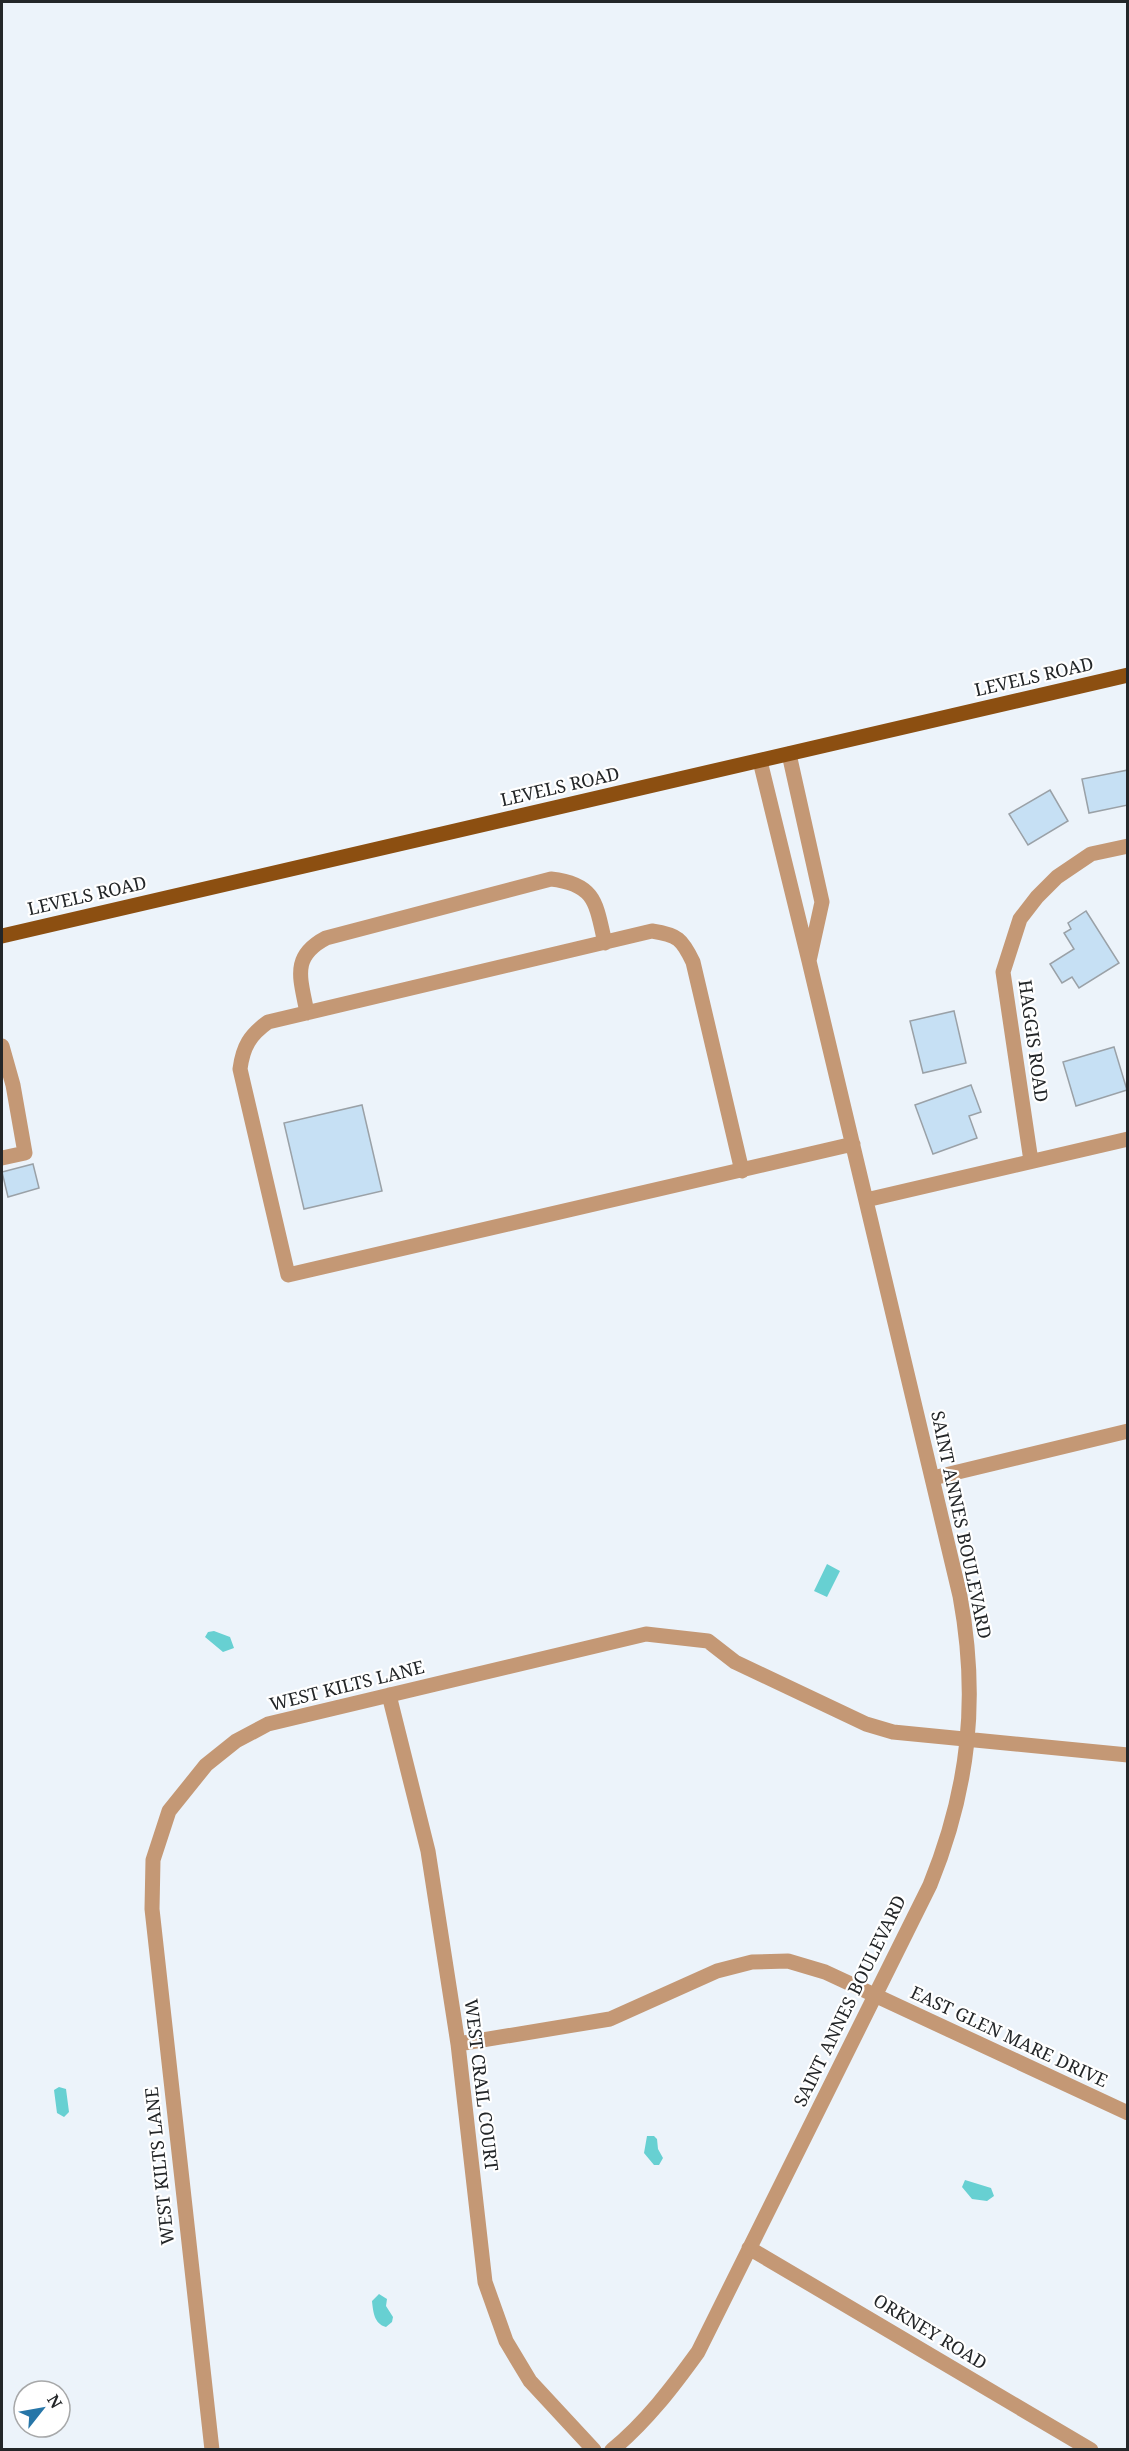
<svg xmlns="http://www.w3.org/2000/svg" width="1129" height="2451" font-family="'Noto Serif',serif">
	<rect width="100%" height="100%" fill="#ecf3fa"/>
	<path fill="#67d0d2" d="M827,1564l13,7 -13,26 -13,-6z
		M208,1632l6,-1 16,6 4,11 -11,4 -18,-15z
		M59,2087l7,2 3,23 -5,5 -7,-4 -3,-23z
		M647,2136h7l3,3 1,10 5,9 -4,7h-5l-10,-12z
		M965,2180l26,8 3,8 -7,5 -15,-2 -10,-12z
		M379,2294l8,5 -1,7 7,11 -1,5 -6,5c-12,-3 -13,-16 -14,-26z"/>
	<path fill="#c6e0f4" stroke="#9aa1a7" stroke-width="1.5" d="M1128,770v35l-39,8 -7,-34z
		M1050,790l18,31 -40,24 -19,-31z
		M1086,911l33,52 -40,25 -7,-11 -10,6 -12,-19 24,-15 -10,-16 7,-4 -3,-6z
		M954,1011l12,52 -43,10 -13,-52z
		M1114,1047l13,43 -51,16 -13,-44z
		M971,1085l10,27 -12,4 8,22 -44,16 -18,-49z
		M362,1105l20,86 -78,18 -20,-86z
		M33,1164l6,24 -31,9 -6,-25z"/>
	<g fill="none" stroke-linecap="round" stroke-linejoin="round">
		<path stroke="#c49875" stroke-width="15" d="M760,761l49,200 13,-59 -33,-148
			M307,1013c-6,-34 -17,-56 19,-75l225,-59c45,5 45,25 54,64
			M2,1046l11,39 12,68 -23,5
			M1031,1161l-28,-189 17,-53 17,-22 20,-20 34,-23 37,-8
			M742,1171l-49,-209c-11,-23 -15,-27 -41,-31l-384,91c-18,13 -25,24 -28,47l48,206 565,-131
			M866,1200l262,-61
			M933,1478l195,-47
			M389,1695l39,156 30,193 27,238 21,59 24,40 64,69
			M458,2044l152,-25 107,-48 35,-9 36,-1 37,11 303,141
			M749,2248l342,202
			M212,2450l-60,-541 1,-49 16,-49 37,-46 30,-24 32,-17 378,-90 62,7 27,21 131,62 27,8 235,23
			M612,2450c34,-28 60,-62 86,-98l232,-467c39,-96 49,-186 30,-289l-151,-635"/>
		<path stroke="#8c4f11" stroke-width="15" d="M2,936l1126,-261"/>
	</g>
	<g text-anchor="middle" stroke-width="4.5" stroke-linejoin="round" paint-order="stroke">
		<g font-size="18" fill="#232628" stroke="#fff">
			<text transform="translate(1034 677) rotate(-13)" y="6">LEVELS ROAD</text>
			<text transform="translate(560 787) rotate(-13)" y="6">LEVELS ROAD</text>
			<text transform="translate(87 896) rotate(-13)" y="6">LEVELS ROAD</text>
			<text transform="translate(1033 1041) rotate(82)" y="6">HAGGIS ROAD</text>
			<text transform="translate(961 1525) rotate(78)" y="6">SAINT ANNES BOULEVARD</text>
			<text transform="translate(347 1686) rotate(-14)" y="6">WEST KILTS LANE</text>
			<text transform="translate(850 2001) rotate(-64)" y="6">SAINT ANNES BOULEVARD</text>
			<text transform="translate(1009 2037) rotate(25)" y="6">EAST GLEN MARE DRIVE</text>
			<text transform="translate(481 2085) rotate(83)" y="6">WEST CRAIL COURT</text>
			<text transform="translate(160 2166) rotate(-96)" y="6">WEST KILTS LANE</text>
			<text transform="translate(930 2332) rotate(31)" y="6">ORKNEY ROAD</text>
		</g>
	</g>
	<rect width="1129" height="2451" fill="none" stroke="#232628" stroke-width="6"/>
	<g transform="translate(42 2409) rotate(59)"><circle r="28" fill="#ffffff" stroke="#a7a8a9" stroke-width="1.5"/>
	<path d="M0-4.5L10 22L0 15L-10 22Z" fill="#2776a8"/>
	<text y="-9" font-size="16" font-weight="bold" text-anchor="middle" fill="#232628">N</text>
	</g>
</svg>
